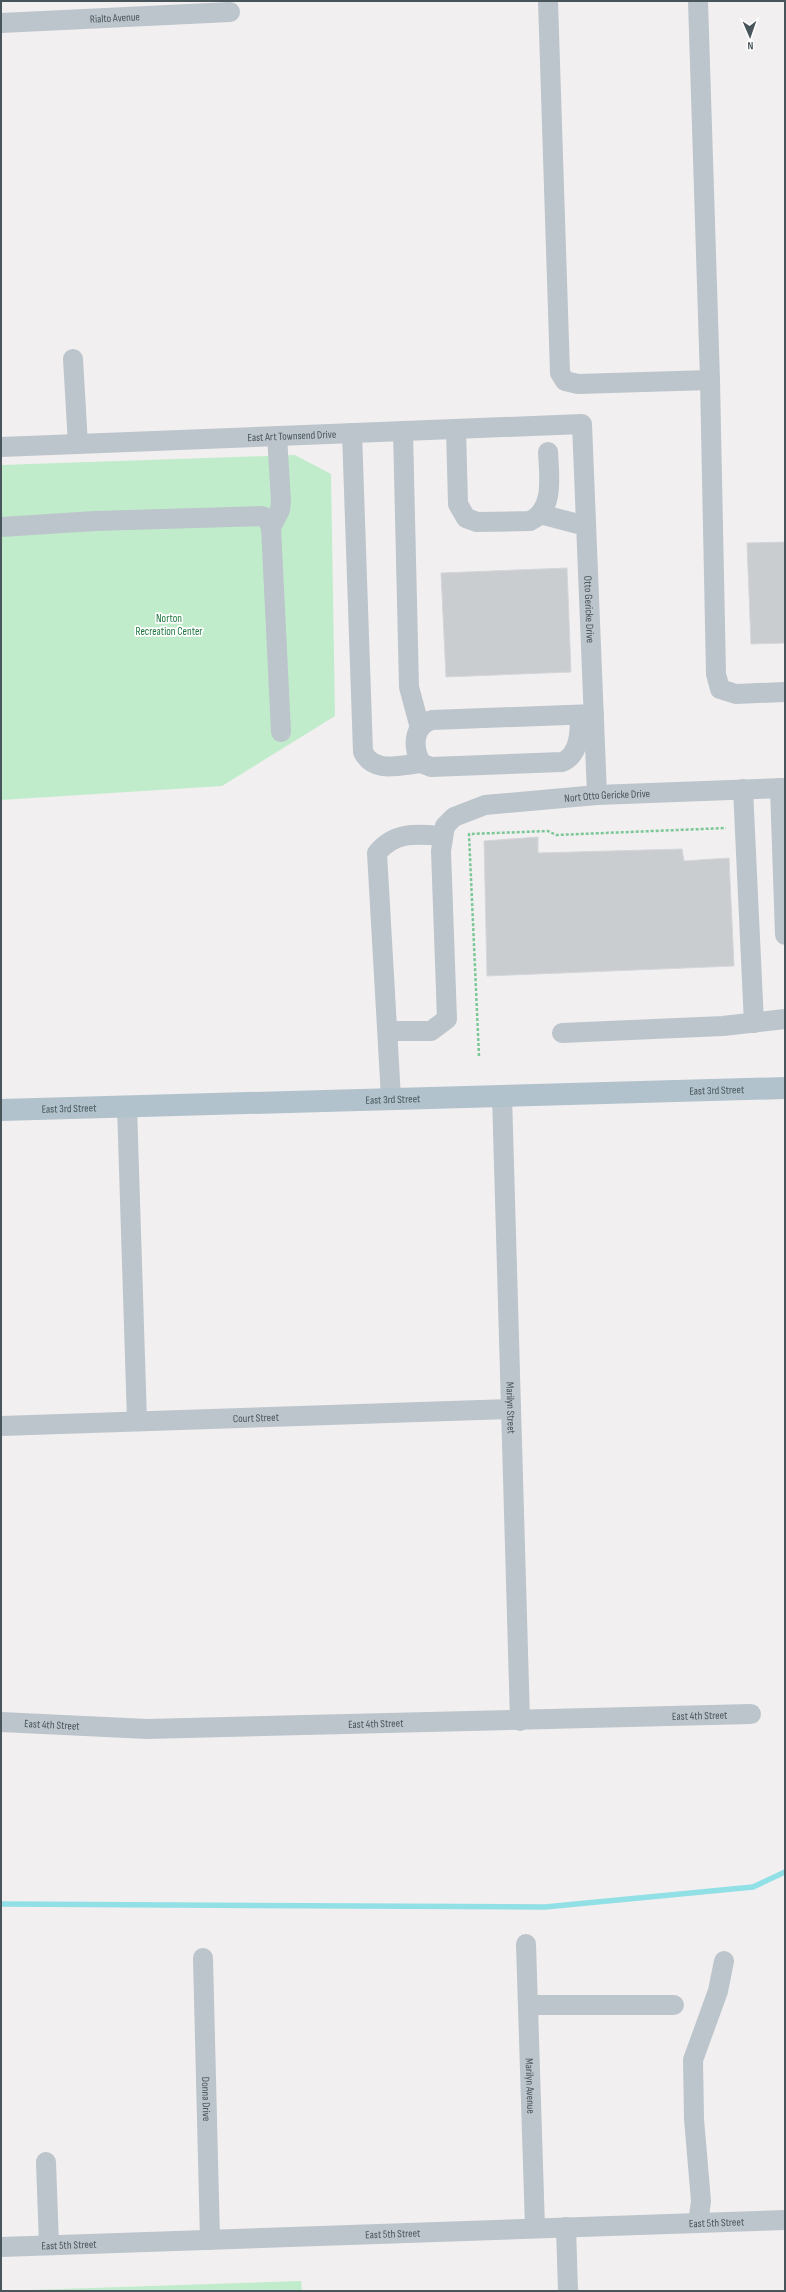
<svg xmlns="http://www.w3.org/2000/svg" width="786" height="2292" font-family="'Sofia Sans Condensed',sans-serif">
	<rect width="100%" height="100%" fill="#f2eff0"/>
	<path fill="#c1eccb" d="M295,455l36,19 4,242 -113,70 -221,14v-335z
		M301,2281l1,10h-301z"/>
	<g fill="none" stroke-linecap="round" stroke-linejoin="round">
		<path stroke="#91e0e6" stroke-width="5.5" d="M1,1904l544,3 208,-20 32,-15"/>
	</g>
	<path fill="#c9cdd0" stroke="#d4d6da" d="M785,542v101l-34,1 -4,-101z
		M567,568l4,104 -125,5 -5,-104z
		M538,837v16l144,-4 2,12 45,-3 5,108 -247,10 -3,-135z"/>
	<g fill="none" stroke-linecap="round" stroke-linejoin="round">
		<path stroke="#7bc897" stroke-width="2.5" stroke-dasharray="3 2" stroke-linecap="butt" d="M479,1056l-10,-222 79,-3 8,4 170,-7"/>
		<g stroke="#bcc5cb" stroke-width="20">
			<path d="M548,1l12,372 5,8 13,3 132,-4"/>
			<path d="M698,1l12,379 6,294 4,15 16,5 49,-2"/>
			<path id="s1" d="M1,23l229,-11"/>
			<path d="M73,359l5,85"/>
			<path d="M456,429l2,75 8,14 11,4 53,-1c25,-11 19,-47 18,-69"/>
			<path d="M403,431l6,256 11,41"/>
			<path d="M352,433l11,319c11,22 37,13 58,11"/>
			<path id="s2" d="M1,447l581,-23 15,371"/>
			<path d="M540,514l46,12"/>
			<path d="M1,527l94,-6 167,-5 4,2 5,9 10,205"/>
			<path d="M271,527l9,-17 1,-9 -4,-65"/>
			<path d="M580,715c0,16 0,40 -18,47l-131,5 -10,-4c-8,-15 -9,-37 11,-43l162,-6"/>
			<path d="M780,788l5,147"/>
			<path d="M743,789l11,234"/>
			<path id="s3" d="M388,1031h43l16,-12 -6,-168 4,-25 9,-9 31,-12 112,-10 188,-7"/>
			<path d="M562,1033l161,-7 62,-7"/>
			<path id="s4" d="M502,1095l18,626"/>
			<path d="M391,1098l-14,-245c18,-22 40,-19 66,-17"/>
			<path d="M127,1106l10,315"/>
			<path id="s5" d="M1,1426l510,-17"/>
			<path id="s6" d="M1,1722l146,7 604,-15"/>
			<path id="s7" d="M526,1944l9,284"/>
			<path id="s8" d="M203,1958l7,282"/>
			<path d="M528,2005h146"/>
			<path d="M46,2162l3,83"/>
			<path d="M698,2223l3,-22 -7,-82 -1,-59 25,-69 6,-30"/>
			<path d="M566,2227l2,64"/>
			<path id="s9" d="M1,2247l784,-27"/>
		</g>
		<path stroke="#b1c2cc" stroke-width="22" id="s10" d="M1,1110l784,-22"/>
	</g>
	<g text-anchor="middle" stroke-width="3.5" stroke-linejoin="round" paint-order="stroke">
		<g font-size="11" fill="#48555b" stroke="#fff">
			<text dy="4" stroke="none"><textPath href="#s1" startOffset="114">Rialto Avenue</textPath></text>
			<text dy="4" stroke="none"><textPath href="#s2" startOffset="291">East Art Townsend Drive</textPath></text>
			<text dy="4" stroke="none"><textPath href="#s2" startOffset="767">Otto Gericke Drive</textPath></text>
			<text dy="4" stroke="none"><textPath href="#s3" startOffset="425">Nort Otto Gericke Drive</textPath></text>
			<text dy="4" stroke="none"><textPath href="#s10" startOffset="716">East 3rd Street</textPath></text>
			<text dy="4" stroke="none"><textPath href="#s10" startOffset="392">East 3rd Street</textPath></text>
			<text dy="4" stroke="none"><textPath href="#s10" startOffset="68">East 3rd Street</textPath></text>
			<text dy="4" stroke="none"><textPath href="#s4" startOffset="313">Marilyn Street</textPath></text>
			<text dy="4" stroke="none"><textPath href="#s5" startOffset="255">Court Street</textPath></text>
			<text dy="4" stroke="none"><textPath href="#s6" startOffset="699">East 4th Street</textPath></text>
			<text dy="4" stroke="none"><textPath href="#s6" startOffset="375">East 4th Street</textPath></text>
			<text dy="4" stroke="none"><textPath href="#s6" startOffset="51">East 4th Street</textPath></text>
			<text dy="4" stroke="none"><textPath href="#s7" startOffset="142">Marilyn Avenue</textPath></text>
			<text dy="4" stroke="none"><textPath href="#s8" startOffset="141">Donna Drive</textPath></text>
			<text dy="4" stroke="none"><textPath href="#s9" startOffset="716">East 5th Street</textPath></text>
			<text dy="4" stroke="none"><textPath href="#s9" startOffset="392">East 5th Street</textPath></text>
			<text dy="4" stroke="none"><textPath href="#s9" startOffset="68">East 5th Street</textPath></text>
		</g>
		<g font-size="11" fill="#1e783e" stroke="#fff">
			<text x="169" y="622">Norton<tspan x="169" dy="13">Recreation Center</tspan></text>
		</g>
	</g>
	<rect width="786" height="2292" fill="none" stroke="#48555b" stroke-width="4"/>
	<g transform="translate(750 36) rotate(178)" stroke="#ffffff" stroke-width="3" paint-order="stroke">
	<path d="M0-3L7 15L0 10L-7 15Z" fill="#48555b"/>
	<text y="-6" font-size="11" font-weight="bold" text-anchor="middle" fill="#48555b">N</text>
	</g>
</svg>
